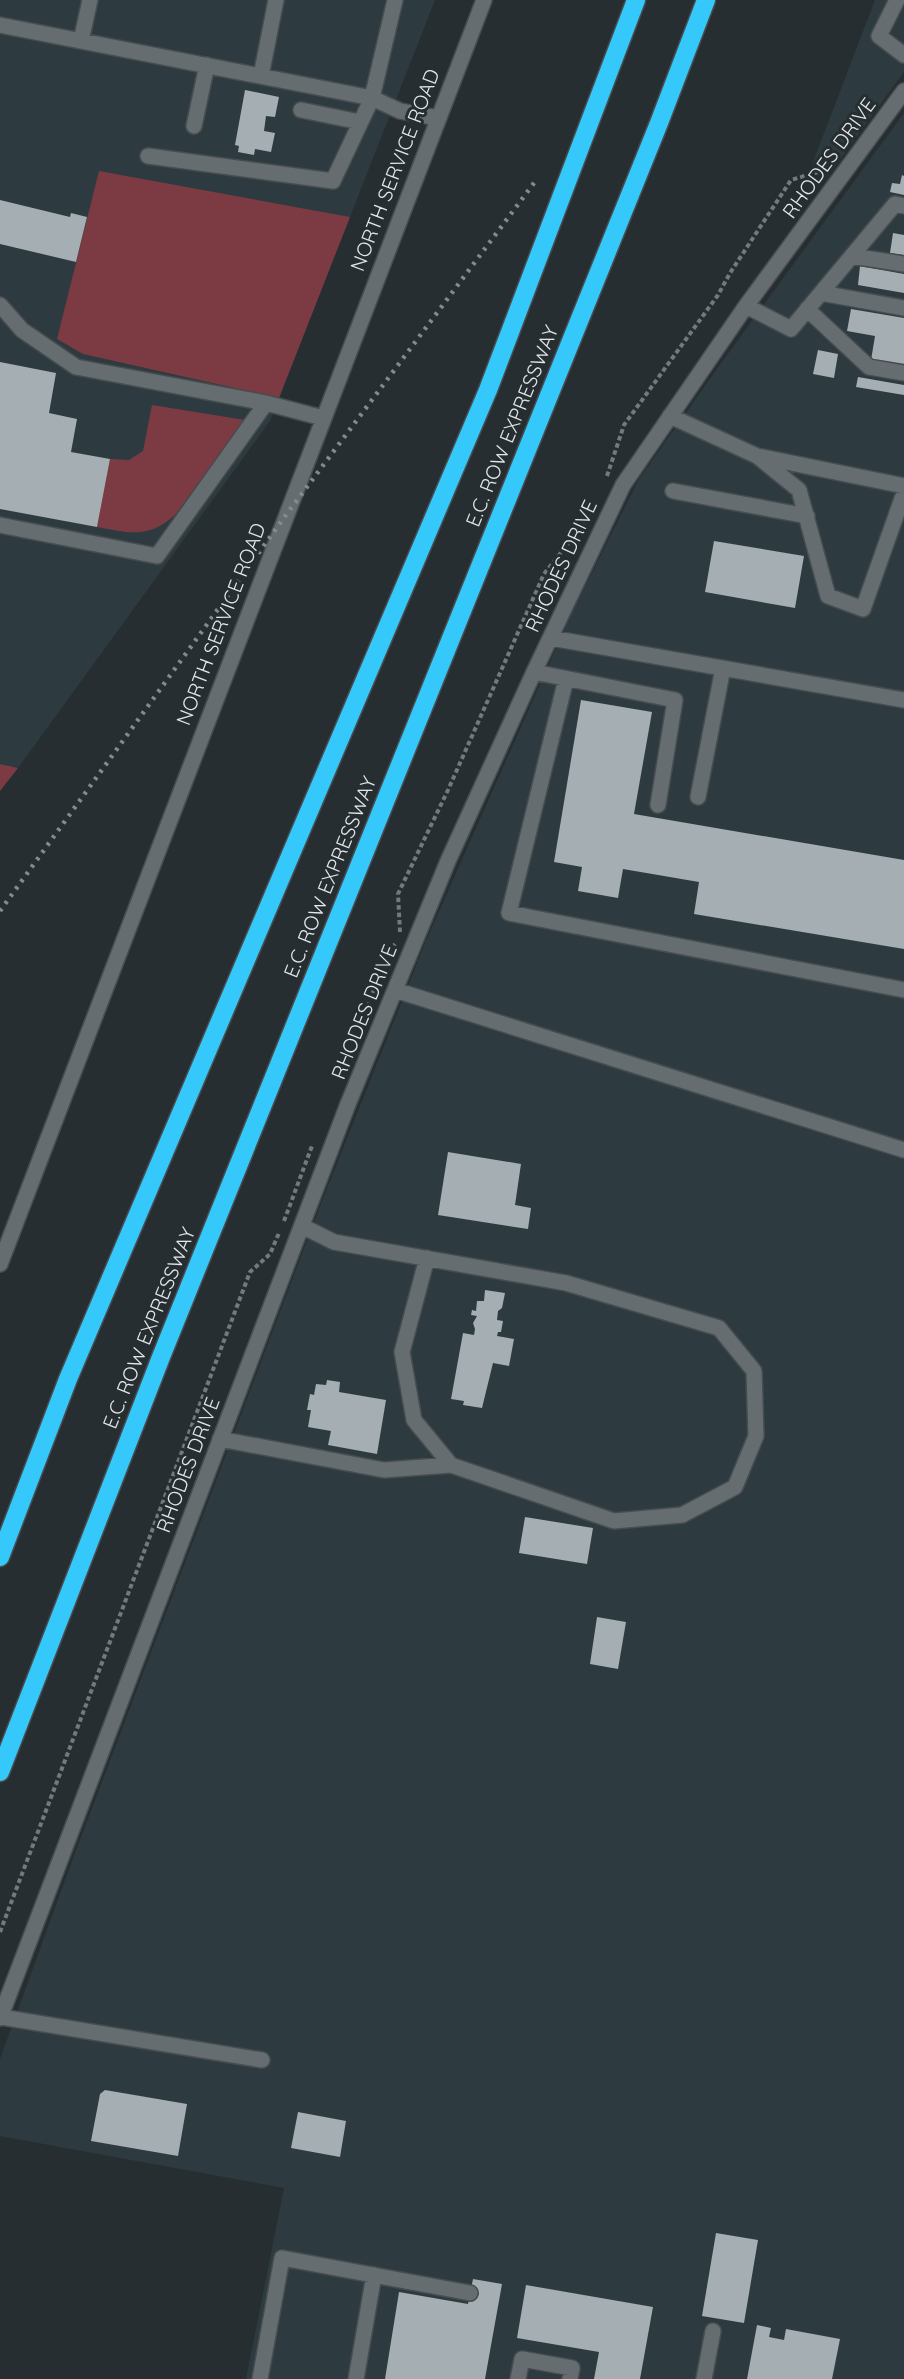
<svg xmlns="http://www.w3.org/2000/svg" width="904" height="2379" font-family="Quicksand,sans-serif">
	<rect width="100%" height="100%" fill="#272e31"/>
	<path fill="#2d3b40" d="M0,0h435l-165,421 -252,347 -18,-4z
		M875,0h29v72l-82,112 -9,-22z
		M904,113v2266h-658l38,-191 -284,-52v-77l75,-206 247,-652 106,-265 145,-326 66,-131 80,-113z"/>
	<path fill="#7c3b43" d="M99,171l251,46 -71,181 -196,-44 -26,-15z
		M152,405l93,15 -70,95c-27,24 -45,18 -78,12l13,-68 19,1 14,-9z
		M0,764l18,4 -18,23z"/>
	<path fill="#a5aeb2" d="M245,90l34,7 -4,20 -9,-1 -2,15 11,2 -4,19 -16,-3 -1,6 -16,-3 1,-6 -4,-1z
		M902,175l2,1v19l-14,-3 2,-9 8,1z
		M0,200l70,17 1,-4 16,4 -11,45 -76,-18z
		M893,233l11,2v20l-14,-2z
		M860,266l44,8v19l-46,-8z
		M851,309l53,9v47l-33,-5 4,-24 -28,-5z
		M818,350l20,4 -4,24 -21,-4z
		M0,362l56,11 -7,40 28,6 -6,33 39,7 -13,68 -97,-18z
		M858,377l46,8v10l-48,-8z
		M714,541l90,15 -9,52 -90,-16z
		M581,700l71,12 -18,102 270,46v89l-210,-35 5,-32 -76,-13 -5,29 -40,-7 4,-24 -28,-5z
		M448,1152l73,12 -6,41 16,3 -3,21 -90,-14z
		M485,1290l20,3 -3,15 -4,3 -1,9 6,1 -2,11h-3l-1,4 17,3 -5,27 -16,-3 -11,45 -19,-3 1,-4 -13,-2 12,-66 11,2 1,-6 -2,-6 4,-7 -6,-1 1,-5 4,1 1,-10h7z
		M327,1380l13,2 -1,10 47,8 -9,54 -49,-9 3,-14 -23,-4 3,-17h-4l3,-16 4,1 2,-11 10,1z
		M525,1517l68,11 -6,36 -68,-11z
		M597,1617l29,5 -8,47 -28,-5z
		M105,2090l82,14 -9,52 -87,-15 9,-47z
		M298,2112l48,9 -6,36 -49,-9z
		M716,2233l42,7 -14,83 -42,-7z
		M473,2279l29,5 -17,95h-100l14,-87 69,12z
		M526,2285l127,22 -13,72h-46l5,-27 -82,-14z
		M757,2325l14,3 -2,9 15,3 2,-11 54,10 -8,40h-85z"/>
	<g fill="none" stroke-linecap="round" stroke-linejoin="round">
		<defs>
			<path id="minor" d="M897,0l-18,36 25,19
				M0,25l372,73 28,13 38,7
				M81,41l9,-41
				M261,76l15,-76
				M301,110l59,12
				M194,126l13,-61
				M148,156l185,25 39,-83 23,-98
				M852,256l52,8
				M821,293l83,15
				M0,305l22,25 54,37 190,36 57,15
				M746,306l45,23 104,-125 9,2
				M807,309l62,58 35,6
				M670,416l87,40 147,30
				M757,456l42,34 29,106 35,13 41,-116
				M673,491l134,25
				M0,525l157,31 109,-153
				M551,638l353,62
				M534,672l141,28 -17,105
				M566,679l-57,234 395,77
				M698,797l25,-129
				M395,990l509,160
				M427,1258l-25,94 12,68 37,45
				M0,1264l484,-1264
				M220,1439l164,31 67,-5 163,56 68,-6 53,-28 21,-51 -2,-65 -35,-43 -153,-45 -232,-41 -32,-16
				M1,2017l261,43
				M0,2018l348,-914 100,-243 86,-189 89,-187 123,-179 158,-215
				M260,2379l22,-121 188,35
				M356,2379l18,-104
				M518,2379l4,-20 50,9 -2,11
				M704,2379l9,-48"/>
			<path id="highway" d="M0,1557l68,-178 420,-989 148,-390
				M0,1772l161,-415 498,-1234 47,-123"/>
		</defs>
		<use href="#minor" stroke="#474c4f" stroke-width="18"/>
		<use href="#highway" stroke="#474c4f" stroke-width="21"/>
		<path stroke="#73797c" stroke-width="4" stroke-dasharray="4.5 3" stroke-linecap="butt" d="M607,476l17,-51 94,-130 12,-22 61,-93 34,-10
			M400,932l-2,-38 50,-104 96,-216 42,-53
			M365,1014l22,-60 8,-10
			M284,1221l28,-75
			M0,1932l250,-660 20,-18 9,-21"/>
		<use href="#minor" stroke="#656d71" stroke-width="15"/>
		<use href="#highway" stroke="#35c8fb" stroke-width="18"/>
		<path stroke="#858b8d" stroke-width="4.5" stroke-dasharray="3 6" stroke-linecap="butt" d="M0,911l286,-396 251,-336"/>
	</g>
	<g text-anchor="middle" stroke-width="6" stroke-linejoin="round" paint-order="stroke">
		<g font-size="20" fill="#e3e7e9" stroke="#272e31">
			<text transform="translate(829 158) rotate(-54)" y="7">RHODES DRIVE</text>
			<text transform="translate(395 170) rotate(-69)" y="7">NORTH SERVICE ROAD</text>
			<text transform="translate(512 426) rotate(-68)" y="7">E.C. ROW EXPRESSWAY</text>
			<text transform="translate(561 566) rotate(-65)" y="7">RHODES DRIVE</text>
			<text transform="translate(221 624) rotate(-69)" y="7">NORTH SERVICE ROAD</text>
			<text transform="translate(330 877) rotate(-68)" y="7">E.C. ROW EXPRESSWAY</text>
			<text transform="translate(364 1012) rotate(-68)" y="7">RHODES DRIVE</text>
			<text transform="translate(149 1328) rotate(-68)" y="7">E.C. ROW EXPRESSWAY</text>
			<text transform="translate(188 1465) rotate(-69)" y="7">RHODES DRIVE</text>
		</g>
	</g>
</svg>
